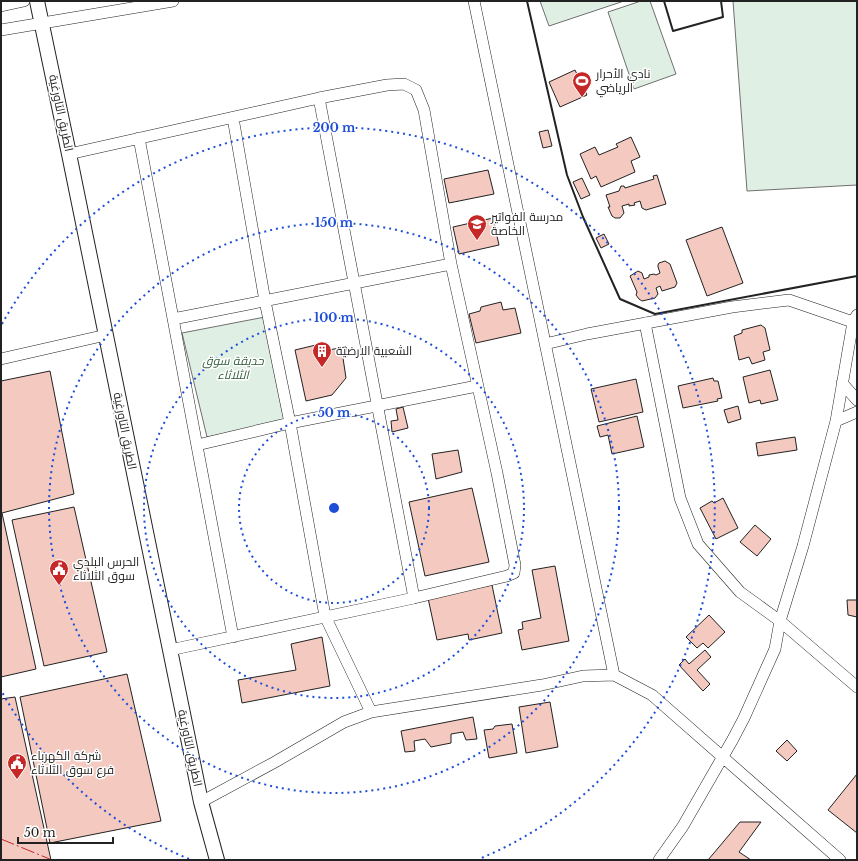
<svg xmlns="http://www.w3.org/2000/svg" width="858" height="861" font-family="'Libre Baskerville',Cairo,serif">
	<rect width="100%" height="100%" fill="#fff"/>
	<path fill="#e0efe3" stroke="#6f6f6f" d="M540,1h84l-75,25z
		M641,1h9l26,73 -42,15 -26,-77z
		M733,1h124v184l-110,6z
		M265,317l21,106 -79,14 -25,-104z"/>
	<path fill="#f3c9c0" stroke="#222" d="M575,70l12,25 -27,12 -11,-25z
		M548,130l4,16 -9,2 -4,-16z
		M631,137l9,20 -9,4 4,11 -34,15 -5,-11 -5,3 -11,-25 15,-7 4,8 19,-8 -2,-3z
		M488,170l6,24 -45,9 -5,-24z
		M657,175l9,29 -20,6 -4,-2 -2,-7 -6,2 1,2 -6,1v-2l-7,2 2,7 -4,5h-5l-3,-2 -4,-9h2l-4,-12 13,-4 2,-5h3l1,2 29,-9 -1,-3z
		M582,178l8,17 -9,4 -8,-17z
		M493,218l6,27 -40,9 -6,-27z
		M722,227l21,56 -36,13 -21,-56z
		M604,234l5,10 -8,4 -5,-10z
		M665,261l5,3 7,19 -2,4 -13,4 -2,-5 -4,2 2,6 -3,4 -13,3 -3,-2 -3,-4 1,-3 -7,-16 8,-5 4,2 2,6 5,-2v-2l5,-1 2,1 4,-2 -2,-6v-2l1,-2z
		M501,302l2,8 12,-2 6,25 -45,10 -7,-29 11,-3 1,-4z
		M761,325l4,3 5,22 -7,2 2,8 -13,4 -3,-7 -10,3 -5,-24 8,-3v-3z
		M320,344l2,7 24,-4 2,9 -5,2 3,20 -14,17 -26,6 -11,-51z
		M770,370l8,30 -17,4 -1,-4 -11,3 -6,-26z
		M50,371l24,123 -72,19 34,156 -35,8v-296z
		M713,378l1,3h4l4,17 -5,1 1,2 -35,7 -5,-22z
		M636,379l7,33 -44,10 -8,-33z
		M738,406l3,13 -13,4 -4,-13z
		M403,407l5,21 -16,4 -1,-11 7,-1 -2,-11z
		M637,416l7,31 -32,7 -4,-19 -8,2 -3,-11z
		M795,437l2,13 -39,6 -2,-13z
		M458,450l4,22 -26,7 -4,-25z
		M472,488l17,74 -64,14 -16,-74z
		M723,498l15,30 -22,11 -16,-31 12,-7 2,2z
		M74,507l33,145 -63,14 -32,-146z
		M755,525l16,14 -14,17 -17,-14z
		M555,566l14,75 -47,9 -4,-20 5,-1 -1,-7 19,-4 -9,-48z
		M492,585l10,48 -33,7 -1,-6 -31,6 -9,-42z
		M847,600h10v17l-9,-2z
		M709,615l16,17 -17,16 -5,-5 -6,5 -11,-11z
		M322,637l8,49 -88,17 -4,-23 58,-10 -5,-26z
		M705,650l6,7 -14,13 13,14 -7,7 -24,-26 6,-6 4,5z
		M127,674l34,147 -111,22 -30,-146z
		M15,697l36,163h-50v-161z
		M550,702l8,45 -32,6 -7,-46z
		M473,717l4,22 -11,1 -3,-8 -12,2v9l-20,4 -6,-8 -11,2 1,10 -10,1 -4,-21z
		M512,724l5,29 -28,5 -5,-28 9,-1 2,-3z
		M787,740l10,11 -10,10 -11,-10z
		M857,774v59l-29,-23z
		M740,822h21l-22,30 12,8h-43z"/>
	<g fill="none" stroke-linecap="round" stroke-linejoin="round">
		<defs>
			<path id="minor" d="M474,1l140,674
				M1,6l23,-5
				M1,30l172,-29
				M319,98l95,500
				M233,118l32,183 25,122 35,193 46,96
				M139,138l94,499
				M69,154l250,-56 68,-13 17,-1 12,6 8,20 27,154 46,209 18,92 -1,8 -7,3 -93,22 -244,52
				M173,319l278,-55
				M645,323l35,175 18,46 42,48 40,29 77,66
				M545,344l42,-10 145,-27 57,-7 64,22 4,3
				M1,359l105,-24
				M842,383l15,17
				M836,421l21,-9
				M197,445l93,-22 187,-37
				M201,802l74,-40 69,-40 27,-10 171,-27 41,-9 31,-1 38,20 188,165
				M659,860l24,-34 50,-87 11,-21 31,-69 5,-28 23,-75 33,-125 17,-99 4,-7"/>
			<path id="tertiary" d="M37,1l32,153 132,648 16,58"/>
		</defs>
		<use href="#minor" stroke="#222" stroke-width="12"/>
		<use href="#tertiary" stroke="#222" stroke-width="16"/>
		<use href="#minor" stroke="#fff" stroke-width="11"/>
		<use href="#tertiary" stroke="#fff" stroke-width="14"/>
		<path stroke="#222" stroke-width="2" d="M527,1l40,174 16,42 37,82 35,15 202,-38
			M664,1l9,30 50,-14 -2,-16"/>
		<path stroke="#c62828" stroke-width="1" stroke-dasharray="14 3 2 3" stroke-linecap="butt" d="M1,839l51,21"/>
	</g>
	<g fill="none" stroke="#1d4ed8" stroke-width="2" stroke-dasharray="2 4">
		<circle cx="334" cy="508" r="95"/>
		<circle cx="334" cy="508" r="190"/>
		<circle cx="334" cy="508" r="285"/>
		<path d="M189 859A380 380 0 0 1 2 692M2 324A380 380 0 1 1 479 859"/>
	</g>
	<defs>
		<symbol id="stadium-pin" viewBox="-11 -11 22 30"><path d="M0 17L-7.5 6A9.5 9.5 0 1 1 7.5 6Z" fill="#c62828" stroke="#fff"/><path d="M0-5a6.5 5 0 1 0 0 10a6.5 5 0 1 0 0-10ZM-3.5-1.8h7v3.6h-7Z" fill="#fff"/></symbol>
		<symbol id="school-pin" viewBox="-11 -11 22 30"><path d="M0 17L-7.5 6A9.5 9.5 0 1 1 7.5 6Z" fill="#c62828" stroke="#fff"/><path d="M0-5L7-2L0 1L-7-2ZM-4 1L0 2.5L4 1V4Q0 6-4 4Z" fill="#fff"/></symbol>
		<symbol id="building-pin" viewBox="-11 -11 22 30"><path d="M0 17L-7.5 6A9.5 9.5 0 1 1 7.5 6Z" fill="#c62828" stroke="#fff"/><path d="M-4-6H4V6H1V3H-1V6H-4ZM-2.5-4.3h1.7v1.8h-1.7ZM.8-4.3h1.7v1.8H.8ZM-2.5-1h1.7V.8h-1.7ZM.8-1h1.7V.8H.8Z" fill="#fff"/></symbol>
		<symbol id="civic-pin" viewBox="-11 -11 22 30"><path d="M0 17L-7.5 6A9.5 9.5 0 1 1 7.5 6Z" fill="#c62828" stroke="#fff"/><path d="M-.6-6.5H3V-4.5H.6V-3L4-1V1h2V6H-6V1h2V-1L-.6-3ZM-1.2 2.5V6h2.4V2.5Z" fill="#fff"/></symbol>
	</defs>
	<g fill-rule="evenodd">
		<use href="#stadium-pin" x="571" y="70" width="22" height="30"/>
		<use href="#school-pin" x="466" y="213" width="22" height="30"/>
		<use href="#building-pin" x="311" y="340" width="22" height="30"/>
		<use href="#civic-pin" x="48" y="558" width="22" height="30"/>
		<use href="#civic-pin" x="6" y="752" width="22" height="30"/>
	</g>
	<g text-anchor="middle" stroke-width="3" stroke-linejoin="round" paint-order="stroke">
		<g font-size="12" fill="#222" stroke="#fff" text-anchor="start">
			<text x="596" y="78">نادي الأحرار<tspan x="596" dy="14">الرياضي</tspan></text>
			<text x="491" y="221">مدرسة الفواتير<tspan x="491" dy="14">الخاصة</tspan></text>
			<text x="336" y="355">الشعبية الارضية</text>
			<text x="73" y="566">الحرس البلدي<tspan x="73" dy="14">سوق الثلاثاء</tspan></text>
			<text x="31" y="760">شركة الكهرباء<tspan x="31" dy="14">فرع سوق الثلاثاء</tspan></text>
		</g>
		<g font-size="12" fill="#222" stroke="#fff">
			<text transform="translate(61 113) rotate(78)" y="4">الطريق التاورغية</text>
			<text transform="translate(125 431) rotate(79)" y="4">الطريق التاورغية</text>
			<text transform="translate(190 748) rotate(78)" y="4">الطريق التاورغية</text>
		</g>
		<g font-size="12" font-style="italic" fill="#2f5e38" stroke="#fff">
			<text x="233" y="365">حديقة سوق<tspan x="233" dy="14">الثلاثاء</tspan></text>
		</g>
	</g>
	<circle cx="334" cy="508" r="6" fill="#1d4ed8" stroke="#fff" stroke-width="2"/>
	<g font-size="12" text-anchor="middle" font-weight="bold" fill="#1d4ed8" stroke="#fff" stroke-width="3" stroke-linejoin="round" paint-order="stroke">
		<text x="334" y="132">200 m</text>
		<text x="334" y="227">150 m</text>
		<text x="334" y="322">100 m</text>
		<text x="334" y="417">50 m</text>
	</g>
	<rect width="858" height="861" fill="none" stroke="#222222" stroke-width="4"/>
	<path d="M18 837v6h95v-6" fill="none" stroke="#222222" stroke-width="2"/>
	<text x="24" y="837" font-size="12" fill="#222222" stroke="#ffffff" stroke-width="3" paint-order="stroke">50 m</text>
</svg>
